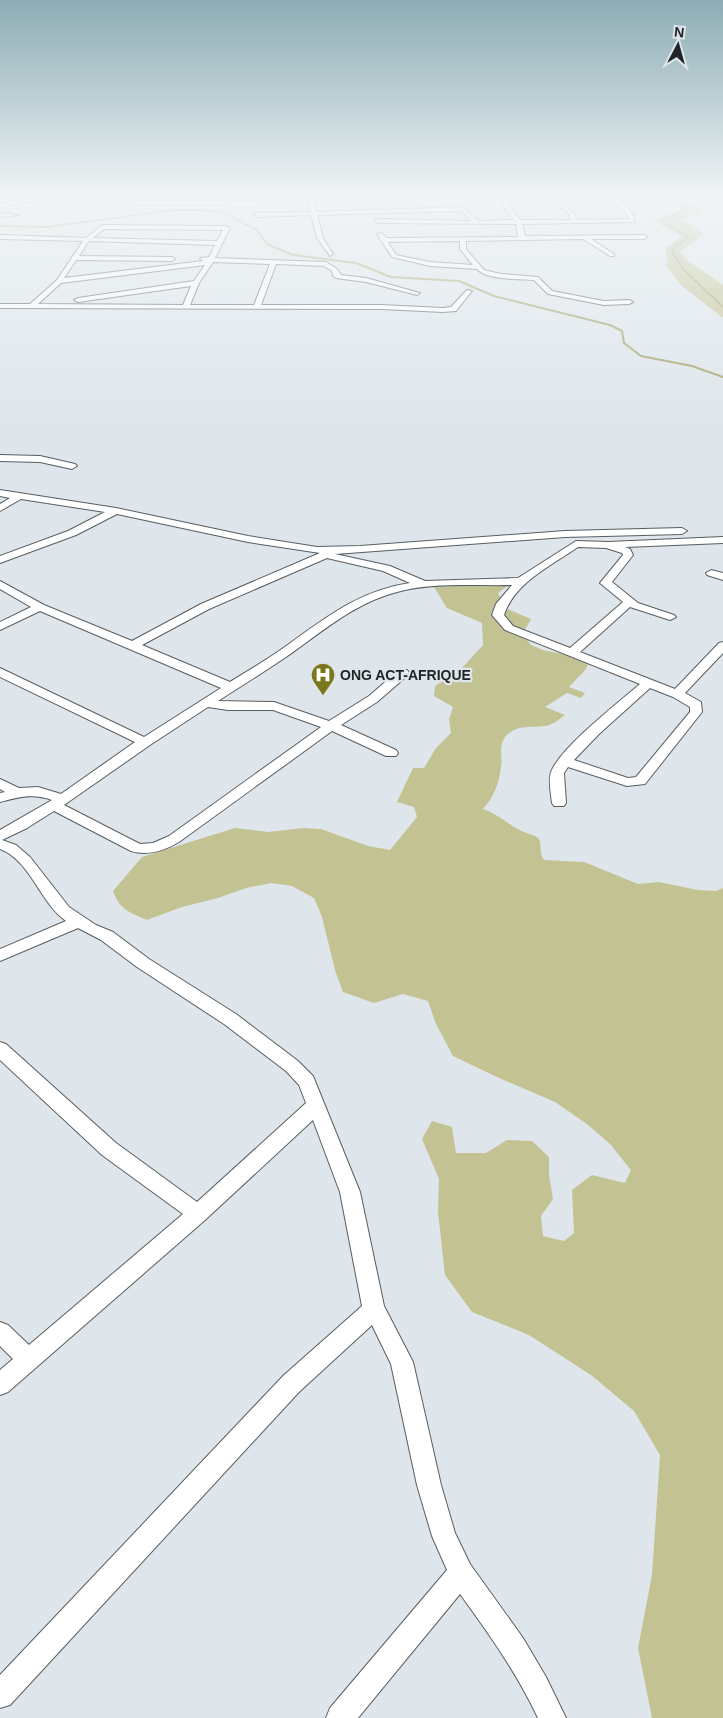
<svg xmlns="http://www.w3.org/2000/svg" width="723" height="1718" font-family="Helvetica,sans-serif">
	<rect width="100%" height="100%" fill="#dee6eb"/>
	<path fill="#c3c293" d="M644,194c14,0 48,5 58,16v2l-22,8 18,8 6,6 -24,18 7,8 36,25v33l-41,-32 -17,-21 3,-4 -2,-6v-8l12,-7 3,-4 -28,-16 24,-8 3,-2v-4z
		M510,584l-12,9 7,15 26,11 -8,14 8,12 12,5 24,5 21,9 -2,5 -17,18 16,6 -4,5 -14,-5 -22,14 20,8c-7,5 -12,10 -20,11 -15,2 -29,-2 -40,11 -7,10 -2,20 -4,30 -2,16 -7,30 -18,42 17,6 25,16 41,23 4,2 11,3 14,6 5,6 0,13 6,22l40,2 54,22 21,-2 39,8 18,1 7,-3v830h-71l-14,-70 14,-73 8,-120 -26,-44 -43,-36 -62,-40 -57,-23 -27,-37 -7,-63 1,-33 -17,-40 10,-18 20,6 4,26h30l21,-13 25,1 17,16v18l4,24 -12,17 2,20 21,5 10,-8 -2,-43 20,-15 33,8 6,-13 -21,-26 -23,-20 -32,-22 -56,-24 -46,-22 -17,-32 -8,-23 -25,-7 -29,9 -31,-11 -8,-22 -13,-53 -8,-19 -22,-12 -21,-3 -25,5 -28,10 -36,9 -35,13c-18,-8 -27,-10 -34,-29l29,-34 93,-29 33,4 36,-4 17,1 47,17 22,4 27,-33 -3,-10 -17,-5 16,-34h11l12,-20 15,-15 -2,-14 4,-12 -19,-11 1,-10 25,-16 23,-25 -1,-22 -35,-15 -13,-21z"/>
	<g fill="none" stroke-linecap="round" stroke-linejoin="round">
		<path stroke="#a3a166" stroke-width="2" d="M651,194l38,12v3l-28,12v2l17,7 10,8 -12,7 -4,6 11,18 40,38
			M0,226l48,1 125,-17h30l21,3 33,17 10,14 26,11 63,8 35,14 68,4 35,15 116,29 12,6 2,12 17,13 51,10 31,11"/>
		<defs>
			<path id="minor" d="M306,194h6l4,18 146,-5 17,14 35,-1 -10,-13 -2,-10 3,-3h6l-3,3 2,10 10,13h51l-2,-6 -13,-10 2,-3 15,11 4,8 52,-1 -2,-5 -23,-20c12,0 31,17 31,28l-113,2 3,12 119,-1 3,2 -3,2h-53l23,15v2h-4l-27,-17 -117,2v8l18,21 17,4 37,3 14,14 52,10 25,-1 4,2 -4,2 -25,1 -56,-11 -14,-14c-15,-1 -48,0 -57,-11l-47,-3 -38,-9 -15,-23 5,-1 4,5 132,-1 -2,-13 -138,-1 -3,-2 3,-2 94,2 -11,-10 -144,4 6,23 10,16 -3,2 -13,-18 -6,-23 -54,2 -3,-2 3,-2 54,-1zM460,241v8l13,16 -43,-3 -34,-7 -8,-13z
				M669,194l54,1v4l-51,-3z
				M32,196l2,3 222,3 3,2 -3,2 -232,-4 -24,6v-4z
				M0,213l19,2 -19,2z
				M102,225l125,1 3,2 -15,30 111,4 11,7 4,6 25,3 54,15 -3,2 -51,-13 -30,-4 -3,-2 -1,-5 -8,-5 -48,-2 -15,41h120l62,3 8,-1 16,-17 5,1 -16,20 -13,1 -62,-3 -381,-1v-4h30l27,-24 26,-39 -83,-2v-4l86,3zM104,229l119,1 -6,11 -124,-3zM89,241l126,4 -6,12 -8,1 -1,1 3,2 -139,17 12,-18 96,1 3,-2 -3,-2 -93,-1zM213,262l57,2 -16,41h-64l9,-22zM205,265l-11,16 -116,17 -4,2 4,2 113,-16 -8,19 -145,-1 23,-21z
				M0,455l40,1 35,8 2,2 -5,3 -32,-7 -40,-1z
				M0,490l116,18 132,28 69,11 43,-1 205,-15 117,-3 5,3 -5,3 -117,3 -230,17 55,12 35,15 93,-3 58,-37 32,1 115,-5v6l-98,4 5,2 3,6 -21,27 26,21 36,12 2,2 -6,3 -40,-13 -50,45 95,37 44,-46 4,-1v11l-38,40 16,9 1,10 -57,72 -18,2 -59,-19 -4,6 2,30 -2,3h-10l-2,-3c-1,-9 -4,-23 -1,-31 9,-24 68,-70 89,-88l-135,-54 -13,-15 4,-11 16,-19c-36,1 -80,-3 -115,7 -43,11 -75,40 -111,65 -22,15 -45,29 -68,44l56,1 55,19 40,-25 30,-26h8l2,3 -2,3 -30,26 -36,23 55,25 2,3 -2,3h-10l-54,-25 -153,111c-15,9 -31,14 -48,9l-77,-40 -27,17 -25,12 14,5 14,12 39,50 27,18 17,7 36,27 87,55 62,47 15,15 47,116 24,114 29,56 28,123 14,48 15,31 53,74 23,39 20,41h-28c-21,-45 -49,-84 -78,-124l-102,124h-32l4,-10 117,-138 -15,-34 -15,-51 -26,-121 -19,-39 -73,67 -289,313 -10,3v-33l283,-299 79,-70 -22,-114 -27,-72 -108,100 -197,172 -8,3v-25l13,-11 -13,-13v-24l8,3 21,20 154,-131 -81,-59 -102,-95v-18l6,2 110,99 81,59 109,-99 -7,-18 -13,-14 -62,-47 -87,-57 -36,-27 -23,-12 -78,33v-12l66,-28c-26,-18 -35,-60 -66,-72v-19l52,-30c-20,-7 -33,-3 -52,2v-9l5,-1 -5,-3v-10l19,9 19,-1 23,7 74,-52 -135,-65v-9l144,69 77,-49 -181,-77 -40,19v-8l31,-15 -31,-18v-8l44,24 88,36 69,-37 119,-51 -72,-11 -131,-28 -41,21 -76,28v-7l68,-25 37,-19 -84,-13 -21,12v-7l10,-6 -10,-2zM578,547l28,1 16,5 1,2 -23,28 23,19 -53,46 -57,-22 -9,-11c11,-33 47,-49 74,-68zM327,558l56,13 27,12c-54,8 -88,38 -131,68 -16,11 -33,21 -49,31l-88,-37 67,-36zM650,688l23,9 17,10v5l-54,65 -8,1 -54,-18 25,-26zM208,707l20,3h45l48,17 -152,109 -16,7 -13,1 -76,-39 86,-60z
				M711,570l12,3v7l-16,-5 -1,-2z"/>
		</defs>
		<use href="#minor" stroke="#575e61" stroke-width="2"/>
		<use href="#minor" fill="#fff" fill-rule="evenodd"/>
	</g>
	<linearGradient id="sky" x2="0" y2="1"><stop stop-color="#8cacb4"/><stop offset="0.45" stop-color="#f0f4f6"/><stop offset="1" stop-color="#f0f4f6" stop-opacity="0"/></linearGradient>
	<rect width="723" height="435" fill="url(#sky)"/>
	<defs>
		<symbol id="hospital-pin" viewBox="-11 -11 22 30"><path d="M0 17L-7.5 6A9.5 9.5 0 1 1 7.5 6Z" fill="#7c771c" stroke="#dee6eb"/><path d="M-5-5h3v3.5h4V-5h3V5h-3V1.5h-4V5h-3Z" fill="#fff"/></symbol>
	</defs>
	<g fill-rule="evenodd">
		<use href="#hospital-pin" x="309" y="661" width="28" height="38"/>
	</g>
	<g text-anchor="middle" stroke-width="4.5" stroke-linejoin="round" paint-order="stroke">
		<g font-size="14" font-weight="bold" fill="#222527" stroke="#dee6eb" text-anchor="start">
			<text x="340" y="680">ONG ACT-AFRIQUE</text>
		</g>
	</g>
	<g transform="translate(678 45) rotate(6)" stroke="#dee6eb" stroke-width="4" paint-order="stroke">
	<path d="M0-4L9 19L0 12L-9 19Z" fill="#222527"/>
	<text y="-8" font-size="14" font-weight="bold" text-anchor="middle" fill="#222527">N</text>
	</g>
</svg>
